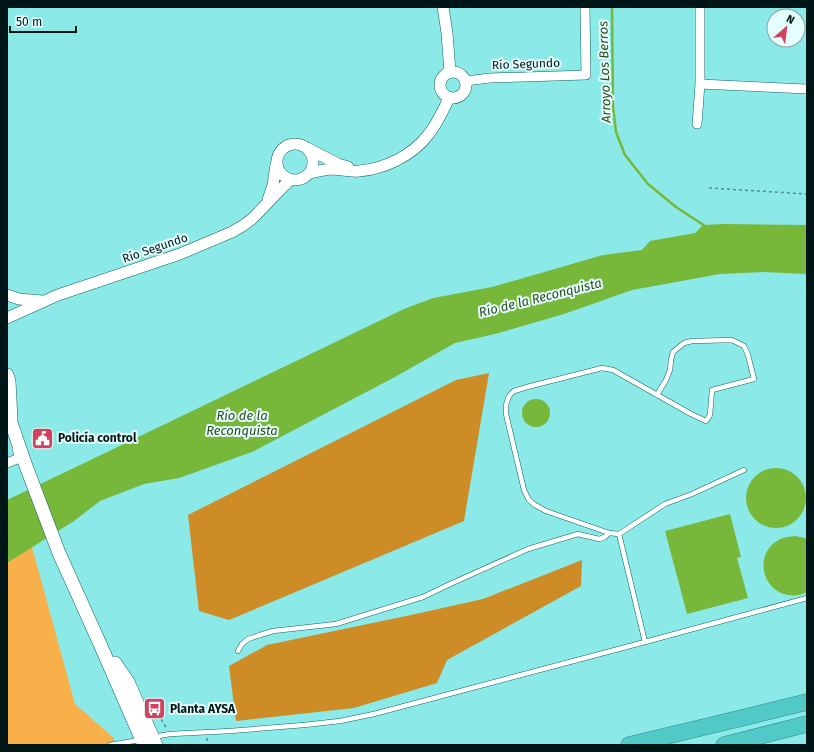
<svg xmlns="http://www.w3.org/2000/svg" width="814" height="752" font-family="'Fira Sans',sans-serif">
	<rect width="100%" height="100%" fill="#8beae7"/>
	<path fill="#f7b04a" d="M32,547l43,157 39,34v7h-107v-182z"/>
	<path fill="#cd8c25" d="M489,373l-25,148 -235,99 -30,-9 -11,-96 268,-135z
		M582,560l-1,26 -134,74 -10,23 -83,25 -118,13 -7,-55 38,-21 144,-30 72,-16z"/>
	<path fill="#77b73a" d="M723,224l84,1v49l-44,-2 -43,2 -88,16 -68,24 -69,20 -40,9 -62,35 -141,74 -73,26 -35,6 -44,17 -26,20 -67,42v-63l96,-46 301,-145 29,-11 59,-11 111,-32 39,-5 8,-9 45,-8 8,-8z
		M522 413a14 14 0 1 1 28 0a14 14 0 1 1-28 0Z
		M746 498a30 30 0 1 1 60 0a30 30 0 1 1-60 0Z
		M730,514l11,43 -4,1 11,40 -61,16 -22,-83z
		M795,536l10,2 2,2v52c-6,3 -12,4 -18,3 -27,-3 -35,-40 -12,-54 5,-4 11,-4 18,-5z"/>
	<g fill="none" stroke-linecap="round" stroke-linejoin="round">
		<path stroke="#77b73a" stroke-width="2.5" d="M612,7l1,100 3,25 9,23 23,29 28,23 29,19"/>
		<defs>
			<path id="service" d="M619,534l-10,-1 -63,-22 -11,-6 -6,-5 -5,-10 -18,-76v-9l3,-9 5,-5 13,-4 75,-19 11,2 78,44 15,7 4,-6 2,-25 42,-11 -6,-24 -4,-9 -12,-6 -40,1 -8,2 -11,9 -2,8 -1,10 -4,10 -9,15
				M645,642l162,-44
				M238,651l4,-7 6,-5 12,-4 13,-4 63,-7 87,-27 25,-12 80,-36 50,-15 21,5 6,-2 4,-4
				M153,737l17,-3 60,-3 74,-6 36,-4 34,-7 271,-72 -26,-108 46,-30 27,-10 52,-24
				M110,745l30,-5"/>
			<path id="minor" d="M466,81l24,-3 96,-3 -1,-68
				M700,84l107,5
				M697,124l3,-40v-77
				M7,463l10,-4 2,-4 -2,-6"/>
			<path id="tertiary" d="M443,7l4,26 3,39
				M440 85a13 13 0 1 1 26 0a13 13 0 1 1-26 0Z
				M277 162a18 18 0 1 1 36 0a18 18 0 1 1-36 0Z
				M307,148l31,16 10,3
				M310,173c8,-2 16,-4 24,-4 10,1 15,3 25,2 25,-2 53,-15 69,-36 9,-11 15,-24 21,-37
				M268,200l5,-15 3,-21
				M7,295l12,4 23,2
				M7,318l51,-23 122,-41 52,-22 12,-7 9,-7 25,-26 12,-12"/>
			<path id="secondary" d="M7,375l2,6 2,38
				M7,411l19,55 33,87 41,91 44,101
				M115,663l13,19 28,63"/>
			<path id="motorway" d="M629,745l117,-28 61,-15
				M724,745l83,-21"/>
		</defs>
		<use href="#service" stroke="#126362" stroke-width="5.5"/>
		<use href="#minor" stroke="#126362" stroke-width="10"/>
		<use href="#tertiary" stroke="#126362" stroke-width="12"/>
		<use href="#secondary" stroke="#126362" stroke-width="14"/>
		<use href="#motorway" stroke="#358a88" stroke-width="17"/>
		<path stroke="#4f8f8d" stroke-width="1.5" stroke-dasharray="3 3" stroke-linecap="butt" d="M709,188l98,6
			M155,709l12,20
			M207,738v7"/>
		<use href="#service" stroke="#fff" stroke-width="4.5"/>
		<use href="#minor" stroke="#fff" stroke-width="9"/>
		<use href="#tertiary" stroke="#fff" stroke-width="11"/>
		<use href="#secondary" stroke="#fff" stroke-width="13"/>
		<use href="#motorway" stroke="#51c9c6" stroke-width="16"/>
	</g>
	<defs>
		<symbol id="civic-square" viewBox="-11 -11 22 22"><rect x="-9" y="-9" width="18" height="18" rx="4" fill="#d2425f" stroke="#e4fefd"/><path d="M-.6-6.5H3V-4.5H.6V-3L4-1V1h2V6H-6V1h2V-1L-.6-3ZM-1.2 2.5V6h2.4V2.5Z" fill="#fff"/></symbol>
		<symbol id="bus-square" viewBox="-11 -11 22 22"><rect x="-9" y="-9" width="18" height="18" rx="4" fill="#d2425f" stroke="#e4fefd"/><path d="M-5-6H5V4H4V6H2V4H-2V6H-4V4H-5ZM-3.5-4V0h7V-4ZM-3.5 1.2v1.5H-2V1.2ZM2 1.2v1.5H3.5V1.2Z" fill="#fff"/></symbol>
	</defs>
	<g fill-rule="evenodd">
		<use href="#civic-square" x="30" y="426" width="25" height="25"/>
		<use href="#bus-square" x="142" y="696" width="25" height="25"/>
	</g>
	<g text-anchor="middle" stroke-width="4" stroke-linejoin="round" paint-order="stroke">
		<g font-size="12" fill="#001616" stroke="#e4fefd">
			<text transform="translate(526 64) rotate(-2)" y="4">Río Segundo</text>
			<text transform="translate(155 248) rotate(-19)" y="4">Río Segundo</text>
		</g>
		<g font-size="12" font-weight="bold" fill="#001616" stroke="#e4fefd" text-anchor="start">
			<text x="58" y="442">Policía control</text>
			<text x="170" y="713">Planta AYSA</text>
		</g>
		<g font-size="13" font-style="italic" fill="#314a1b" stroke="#e4fefd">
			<text transform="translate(604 72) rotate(-92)" y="5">Arroyo Los Berros</text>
			<text transform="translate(540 297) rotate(-14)" y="5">Río de la Reconquista</text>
			<text x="242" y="420">Río de la<tspan x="242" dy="15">Reconquista</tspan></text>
		</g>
	</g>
	<rect width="814" height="752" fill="none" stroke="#001616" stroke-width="16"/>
	<g transform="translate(786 28) rotate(28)"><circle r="19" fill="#e4fefd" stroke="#89a1a1"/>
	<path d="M0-3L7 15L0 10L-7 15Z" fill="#d2425f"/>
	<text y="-6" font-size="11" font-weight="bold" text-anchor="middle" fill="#001616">N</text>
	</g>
	<path d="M10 26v6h66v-6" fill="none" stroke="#001616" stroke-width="2"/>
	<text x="16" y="26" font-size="12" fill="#001616" stroke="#e4fefd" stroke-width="3" paint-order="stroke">50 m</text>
</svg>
